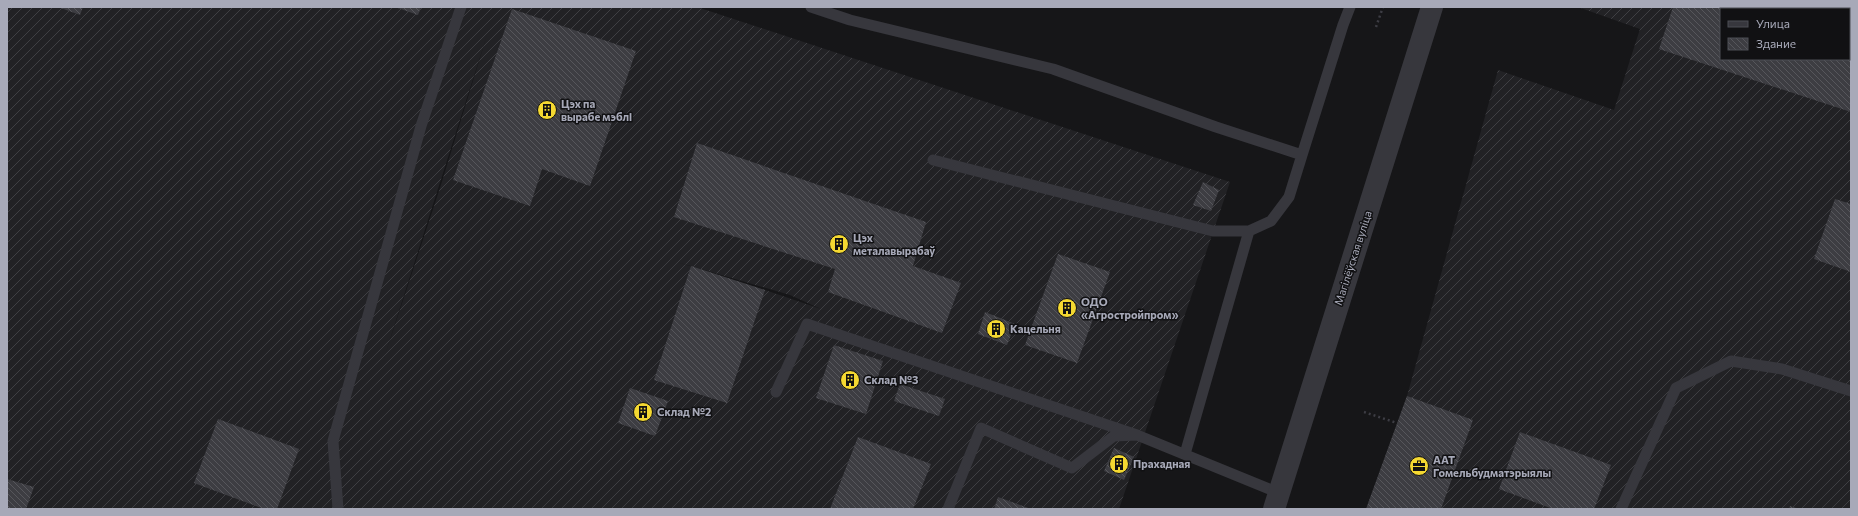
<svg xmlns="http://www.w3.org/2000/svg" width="1858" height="516" font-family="Commissioner,sans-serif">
	<defs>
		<pattern id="industrial-furrows" width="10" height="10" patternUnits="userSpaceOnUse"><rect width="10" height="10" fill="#222225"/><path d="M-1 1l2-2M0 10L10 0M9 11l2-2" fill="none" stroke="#3f3f43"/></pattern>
		<pattern id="building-back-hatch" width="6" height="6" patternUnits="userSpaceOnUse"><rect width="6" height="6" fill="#3d3d42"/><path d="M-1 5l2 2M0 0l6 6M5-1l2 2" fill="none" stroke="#56565b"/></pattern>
	</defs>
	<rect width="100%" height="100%" fill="#161618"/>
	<path fill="url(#industrial-furrows)" fill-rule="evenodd" d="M7,7h690l533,175 -111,327h-1112zM488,32l-48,156 -56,170zM677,262l113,33 31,14 -56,-19z
		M1578,7h273v502h-485l41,-113 91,-326 116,40 26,-81zM1721,9h128v50h-128z"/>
	<path fill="url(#building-back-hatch)" fill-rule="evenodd" d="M58,7h25l-3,8z
		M395,7h26l-3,8z
		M1673,7h178v105l-192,-63zM1721,9h128v50h-128z
		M512,9l124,42 -46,135 -48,-17 -12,37 -77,-26z
		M697,143l229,79 -13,44 48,17 -19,50 -114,-41 7,-23 -161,-52z
		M1203,182l16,8 -8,21 -18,-6z
		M1835,199l16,5v68l-37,-13z
		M1058,254l52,18 -33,91 -52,-18z
		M691,266l74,24 -38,113 -73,-23z
		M985,312l30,12 -8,21 -29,-11z
		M834,345l49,16 -17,53 -50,-16z
		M900,384l45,15 -6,17 -45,-15z
		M630,388l38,13 -13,35 -37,-13z
		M1407,396l66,24 -32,89h-75z
		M218,419l81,30 -22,60h-13l-70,-26z
		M1520,432l91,33 -17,44h-41l-54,-20z
		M858,437l73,27 -18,45h-83z
		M1114,448l20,9 -10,23 -20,-9z
		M7,479l27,8 -8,22h-19z
		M998,497l33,12h-37z
		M1790,506l9,3h-10z"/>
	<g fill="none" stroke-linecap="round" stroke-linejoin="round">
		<path stroke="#3d3d44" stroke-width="2.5" stroke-dasharray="2 3" stroke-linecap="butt" d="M1376,27l7,-20
			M1364,412l33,11"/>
		<path stroke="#37373d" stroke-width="11" d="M811,7l39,13 203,49 163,58 86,28 41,-130 7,-18
			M933,160l280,71h36l22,-10 18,-24 13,-42
			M776,392l31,-68 330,111
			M1185,454l64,-223
			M338,509l-5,-68 88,-315 40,-119
			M948,509l33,-81 91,40 42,-32 23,-1 142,58
			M1621,509l55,-121 55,-27 51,8 69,22"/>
		<path stroke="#37373d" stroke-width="22" d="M1274,509l158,-502"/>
	</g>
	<defs>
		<symbol id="building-disc" viewBox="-11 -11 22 22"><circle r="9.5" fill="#f4d831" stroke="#111113"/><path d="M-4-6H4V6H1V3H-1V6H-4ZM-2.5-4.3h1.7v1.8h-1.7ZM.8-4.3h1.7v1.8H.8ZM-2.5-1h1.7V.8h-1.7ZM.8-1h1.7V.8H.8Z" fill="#111"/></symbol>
		<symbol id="office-disc" viewBox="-11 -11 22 22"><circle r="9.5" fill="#f4d831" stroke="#111113"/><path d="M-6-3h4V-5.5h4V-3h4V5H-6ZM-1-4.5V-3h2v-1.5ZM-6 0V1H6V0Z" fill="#111"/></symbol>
	</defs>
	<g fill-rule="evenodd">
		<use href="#building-disc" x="536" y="99" width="22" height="22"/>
		<use href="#building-disc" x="828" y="233" width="22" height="22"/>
		<use href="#building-disc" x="1056" y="297" width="22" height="22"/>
		<use href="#building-disc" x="985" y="318" width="22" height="22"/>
		<use href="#building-disc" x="839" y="369" width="22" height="22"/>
		<use href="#building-disc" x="632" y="401" width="22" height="22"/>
		<use href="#building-disc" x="1108" y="453" width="22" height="22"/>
		<use href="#office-disc" x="1408" y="455" width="22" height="22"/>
	</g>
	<g text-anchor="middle" stroke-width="3" stroke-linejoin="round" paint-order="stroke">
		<g font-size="11" font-weight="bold" fill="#a7a9b8" stroke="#111113" text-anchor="start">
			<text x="561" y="108">Цэх па<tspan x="561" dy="13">вырабе мэблі</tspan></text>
			<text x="853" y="242">Цэх<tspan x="853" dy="13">металавырабаў</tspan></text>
			<text x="1081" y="306">ОДО<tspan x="1081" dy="13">«Агростройпром»</tspan></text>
			<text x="1010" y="333">Кацельня</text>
			<text x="864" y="384">Склад №3</text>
			<text x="657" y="416">Склад №2</text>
			<text x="1433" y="464">ААТ<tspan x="1433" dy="13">Гомельбудматэрыялы</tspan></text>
			<text x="1133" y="468">Прахадная</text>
		</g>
		<g font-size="11" fill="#a7a9b8" stroke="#111113">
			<text transform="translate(1353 258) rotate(-72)" y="4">Магілёўская вуліца</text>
		</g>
	</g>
	<rect width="1858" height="516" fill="none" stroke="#a7a9b8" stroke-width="16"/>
	<rect x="1720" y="8" width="130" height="52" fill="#111113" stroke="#4d4e55"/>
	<rect x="1728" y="21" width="20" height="6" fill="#37373d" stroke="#4d4e55"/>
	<text x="1756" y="28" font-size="12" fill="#a7a9b8">Улица</text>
	<rect x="1728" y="38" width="20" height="12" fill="url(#building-back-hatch)" stroke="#4d4e55"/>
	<text x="1756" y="48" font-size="12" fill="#a7a9b8">Здание</text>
</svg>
